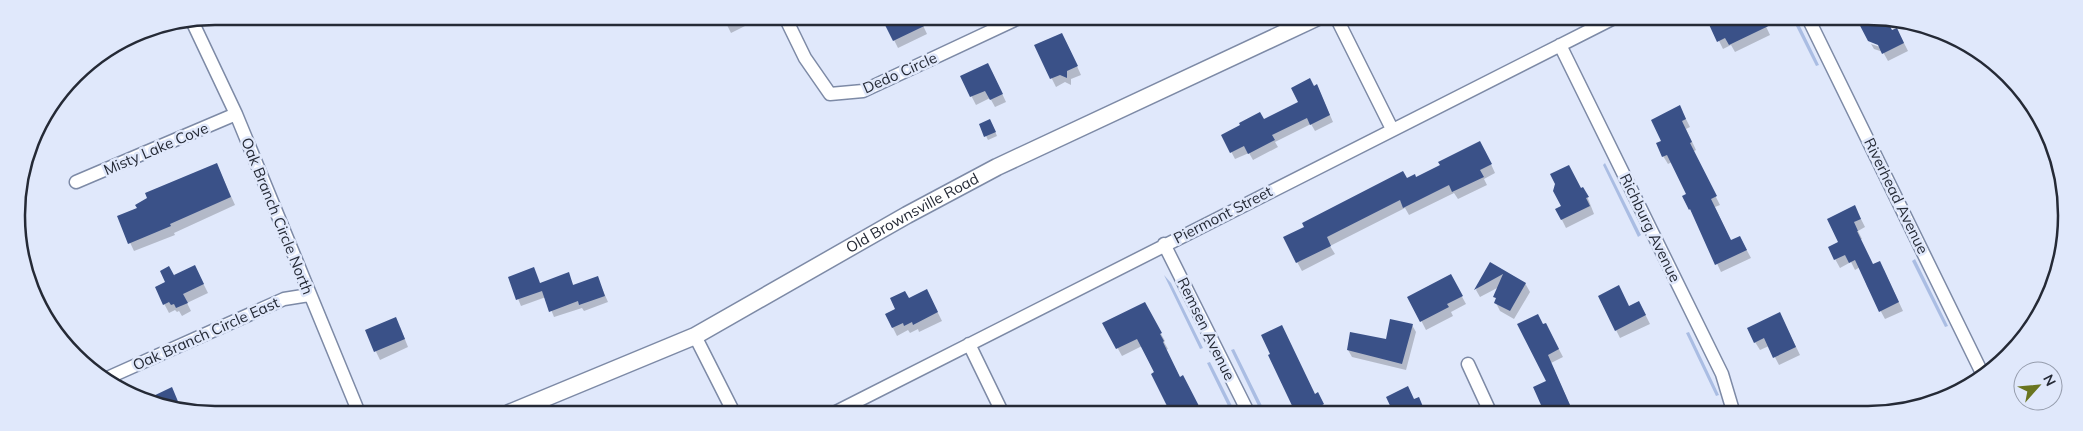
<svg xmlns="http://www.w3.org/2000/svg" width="2083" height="431" font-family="Mulish,sans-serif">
	<rect width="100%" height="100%" fill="#e0e8fb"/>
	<path fill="#aabde3" d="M1792,18h4l23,47 -3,1z
		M1605,163l36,72 -3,2 -35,-72z
		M1915,259l33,67 -3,1 -33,-66z
		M1164,275l7,8 32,65 -3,1z
		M1689,332l30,63 -3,1 -30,-63z
		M1234,349l32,65h-4l-31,-64z
		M1210,362l26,52h-4l-25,-51z"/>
	<path fill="#0003" d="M723,17h22l2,8 -16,8z
		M886,17h33l8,17 -29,14 -15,-30z
		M1710,18h52l8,17 -35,17 -4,-7 -8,4 -15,-30z
		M1858,18h27l7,14 9,5 7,14 -20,10 -5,-9 -9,-3 -3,-5 12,4 1,-2 -15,-6z
		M1066,42l15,33 -10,4v6l-6,-3 -9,5 -21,-42z
		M992,72l14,30 -11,5 -5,-9 -14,7 -15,-29z
		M1317,85l16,37 -18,9 -4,-7 -36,18 3,5 -25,13 -4,-7 -14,6 -12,-23 41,-15 36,-18z
		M1684,115l6,12 -4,2 10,21 -3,2 27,53 -5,2 16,34 13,4 7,13 -30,14 -26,-55 -12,-20 5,-3 -16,-32 -4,2 -5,-8 -1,-15z
		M980,124h12l5,12 -9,4z
		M1485,151l10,22 -11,6 3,6 -29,14 -4,-6 -45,22 -4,-7 -75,38 5,8 -33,17 -18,-33 123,-58 9,-1z
		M217,165l18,40 -61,28 1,2 -41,16 -16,-34 20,-9z
		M1557,184l23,5 7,7 7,18 -28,14 -9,-18 6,-3z
		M1859,215l6,12 -7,4 4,8 -2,1 13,26 11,4 19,41 -18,8 -18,-33 -7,-19 -5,3 -4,-8 -11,6 -11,-20 11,-6z
		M1490,264l35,19 5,9 -16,27 -14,-8 -4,-8 1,-3 -2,-3 4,-10 -19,10 -4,-7z
		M568,274l6,12 23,-9 11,25 -24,9 -2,-3 -28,9 -8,-20 -25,9 -12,-29 31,7z
		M199,275l9,18 -21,10 4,8 -9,5 -3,-5 -2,1 -2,-2 -6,3 -13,-25z
		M1450,275l16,29 -15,8 2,4 -27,14 -17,-33z
		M931,299l11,22 -23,11 -1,-3 -8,4 -2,-3 -11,6 -11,-22z
		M1144,304l21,37 -1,1 4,7 -2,1 14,28 7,6 15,30h-29l-31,-68 -20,10 -18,-32z
		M1629,307l14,3 7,14 -30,14 -4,-8z
		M1784,322l16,33 -21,10 -10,-19 -9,4 -5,-8z
		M1412,325l4,7 -10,38 -54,-13 -4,-7 39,-9z
		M1543,326l7,6 13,25 -12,6 23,51 -36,-1 7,-3 3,-29z
		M400,327l8,20 -28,13 -14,-29z
		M1315,395l7,7 6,11 -31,1z"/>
	<path fill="#3a5188" d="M881,17h62l-50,24z
		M1706,18h79l-56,27 -4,-7 -8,4z
		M1856,18h30l6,12 5,-2 7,15 -22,11 -4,-9 -10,-4z
		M1062,33l16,33 -11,5v7l-7,-3 -10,4 -16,-34z
		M988,63l15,31 -13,6 -5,-9 -15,6 -10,-21z
		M1310,78l4,8 3,-2 13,31 -20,10 -3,-7 -35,17 3,5 -27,14 -4,-8 -14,7 -9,-18 19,-10 -1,-2 21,-11 4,7 34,-17 -7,-14z
		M1680,105l6,14 -4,2 10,21 -2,1 27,53 -6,3 20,41 9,-4 7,14 -32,15 -25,-56 -1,1 -7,-14 4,-2 -19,-39 -5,2 -6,-14 5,-2 -10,-21z
		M990,119l6,13 -12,5 -5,-13z
		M1480,141l12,23 -12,6 4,7 -32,15 -3,-7 -46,23 -3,-8 -73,37 4,9 -35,17 -13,-26 21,-10 -2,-4 101,-52 4,7 8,-4 1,3 24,-12 -2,-3z
		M217,163l14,34 -61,27 1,2 -43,18 -11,-28 20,-8 -2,-3 12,-7 -2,-5z
		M1569,165l12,23 2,-1 6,10 -3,1 4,8 -29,14 -6,-11 6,-3 -8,-15 2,-7 -5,-10z
		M1855,205l6,14 -7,3 4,9h-1l16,33 7,-3 19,41 -20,10 -24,-52 -6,3 -4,-8 -11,5 -6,-13 10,-5 -11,-23z
		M1490,262l36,21 -16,28 -16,-8 2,-5 -3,-1 10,-23 -29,16z
		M195,265l9,19 -21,10 5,9 -12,5 -2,-4 -3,1 -2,-3 -6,3 -8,-18 10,-5 -5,-11 9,-5 6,11 -1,-2z
		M534,267l6,16 29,-11 4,13 25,-9 7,20 -26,9 -1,-4 -29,11 -7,-21 -26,9 -8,-23z
		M1451,274l12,22 -16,8 2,3 -29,15 -13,-25z
		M1619,285l10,21 10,-5 7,14 -31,16 -17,-35z
		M927,289l11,23 -25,13 -1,-3 -8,4 -1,-3 -11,5 -7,-14 10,-5 -5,-11 15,-7 4,7z
		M1145,302l17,31 -2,1 4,7 -1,1 17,35 3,-2 16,31 -16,8h-12l-20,-40 3,-2 -17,-33 -21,10 -14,-26z
		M1780,312l16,35 -23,11 -9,-20 -10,5 -7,-15z
		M1538,314l5,10 3,-1 13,26 -11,6 26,59h-29l-12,-27 13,-6 -29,-57z
		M396,317l9,22 -31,13 -9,-22z
		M1390,319l23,5 -11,40 -55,-14 3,-18 36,7z
		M1282,325l33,69 3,-2 6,12 -19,10h-9l-28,-59 2,-1 -9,-19z
		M1408,386l6,13 5,-2 7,17h-32l-8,-17z
		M172,387l10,24 -35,-12z"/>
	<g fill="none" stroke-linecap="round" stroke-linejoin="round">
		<defs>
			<path id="minor" d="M785,17l20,41 25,36 33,-3 158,-74
				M1336,17l56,112
				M1808,18l175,357
				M192,21l44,93 123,299
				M1560,45l162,329 12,40
				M76,182l160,-68
				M1164,244l85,170
				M695,336l39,77
				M969,344l34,70
				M1468,364l23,50
				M105,379l179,-80 25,-4
				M832,414l782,-396"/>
			<g id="tertiary">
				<path id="s1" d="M509,413l186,-77 212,-121 90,-48 321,-150"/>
			</g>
		</defs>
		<use href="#minor" stroke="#7d8aa6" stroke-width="15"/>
		<use href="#tertiary" stroke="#7d8aa6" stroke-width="19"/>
		<use href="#minor" stroke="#fff" stroke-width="12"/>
		<use href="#tertiary" stroke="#fff" stroke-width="16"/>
	</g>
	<g text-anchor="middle" stroke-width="5" stroke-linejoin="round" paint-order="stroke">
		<g font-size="15" fill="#252a36" stroke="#e0e8fb">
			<text transform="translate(900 73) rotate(-24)" y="5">Dedo Circle</text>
			<text transform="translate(156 149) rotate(-23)" y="5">Misty Lake Cove</text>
			<text transform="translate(1896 196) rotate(64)" y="5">Riverhead Avenue</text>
			<text dy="5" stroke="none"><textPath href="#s1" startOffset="451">Old Brownsville Road</textPath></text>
			<text transform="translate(1223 215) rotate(-27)" y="5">Piermont Street</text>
			<text transform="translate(277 216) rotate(68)" y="5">Oak Branch Circle North</text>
			<text transform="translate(1650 228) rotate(64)" y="5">Richburg Avenue</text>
			<text transform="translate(1206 329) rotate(64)" y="5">Remsen Avenue</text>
			<text transform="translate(206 334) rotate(-24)" y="5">Oak Branch Circle East</text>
		</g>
	</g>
	<path d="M0 0H2083V431H0ZM215 25H1868A190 190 0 0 1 2058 215V216A190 190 0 0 1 1868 406H215A190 190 0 0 1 25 216V215A190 190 0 0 1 215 25Z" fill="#e0e8fb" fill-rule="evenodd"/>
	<path fill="none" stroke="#252a36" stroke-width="2.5" d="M215 25H1868A190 190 0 0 1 2058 215V216A190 190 0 0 1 1868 406H215A190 190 0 0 1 25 216V215A190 190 0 0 1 215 25Z"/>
	<g transform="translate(2038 386) rotate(63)"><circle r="24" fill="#e0e8fb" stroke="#959cac"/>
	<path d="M0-4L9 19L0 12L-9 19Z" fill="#6a7520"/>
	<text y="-8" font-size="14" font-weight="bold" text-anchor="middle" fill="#252a36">N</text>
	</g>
</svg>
